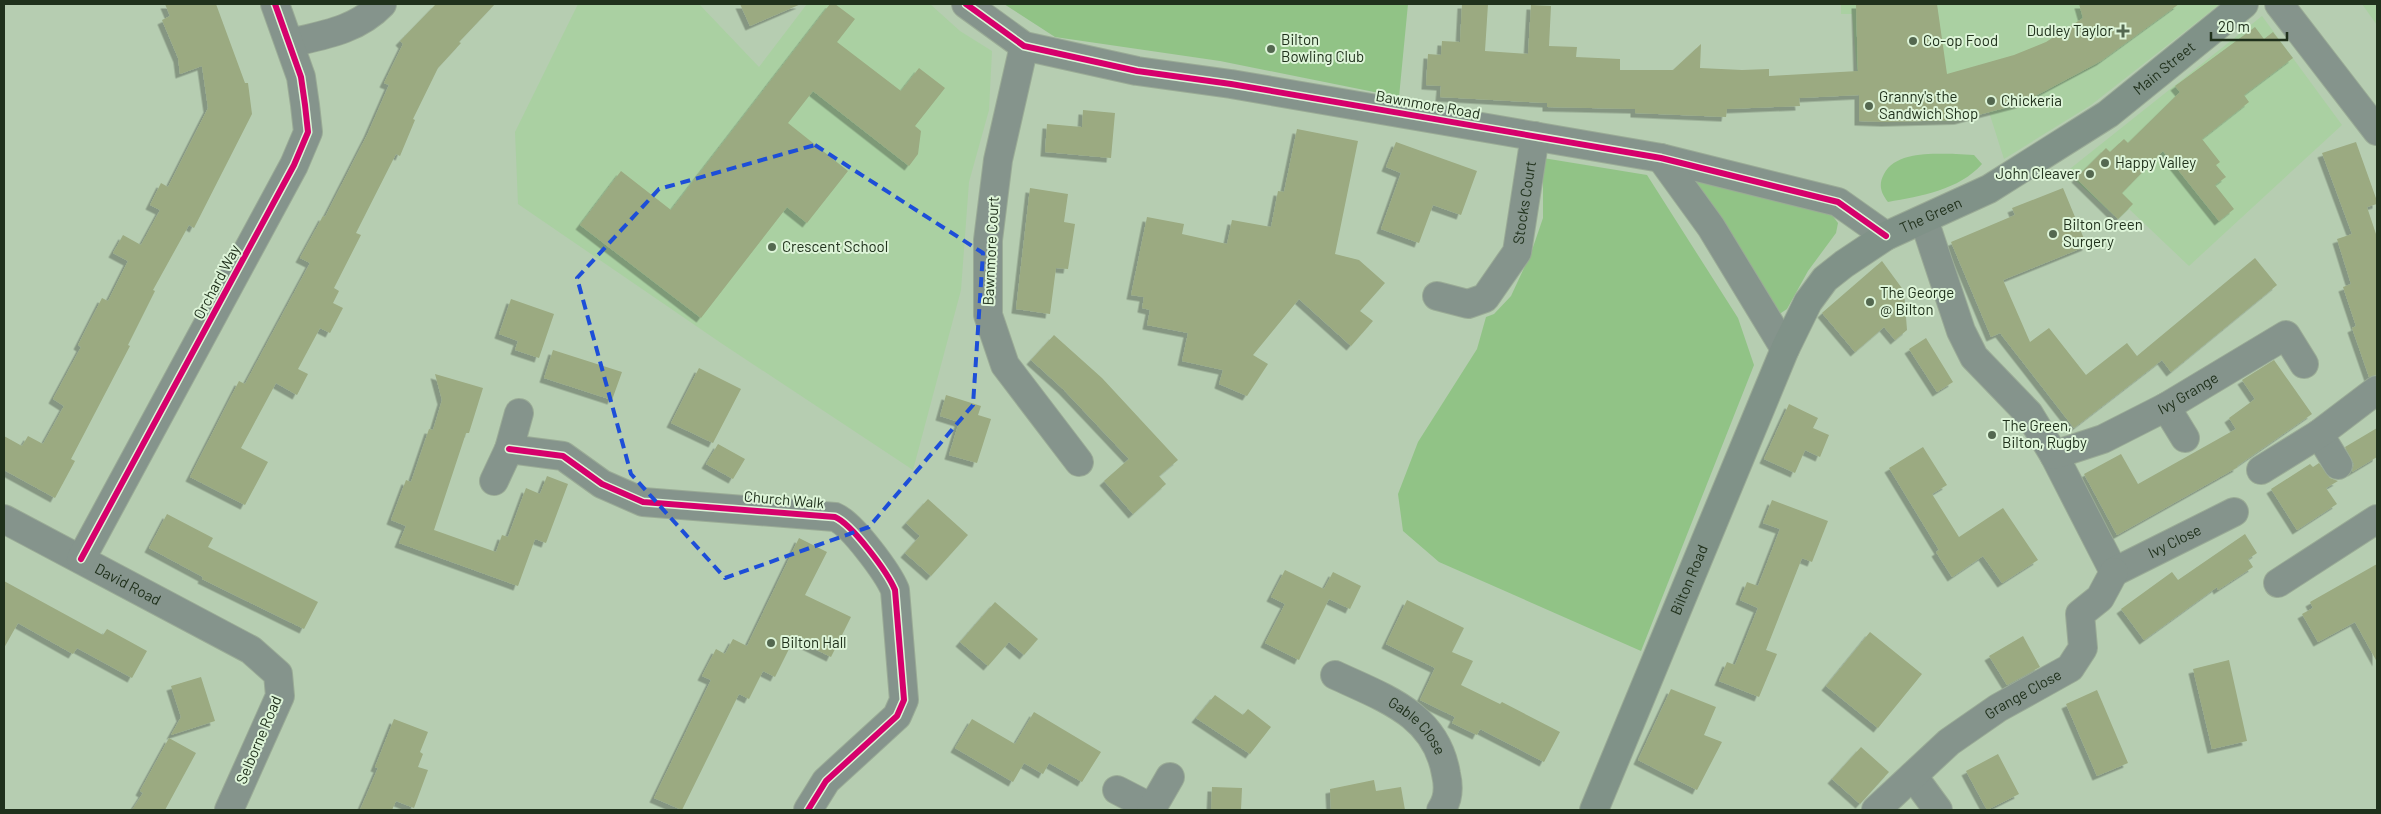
<svg xmlns="http://www.w3.org/2000/svg" width="2381" height="814" font-family="Barlow,sans-serif">
	<defs>
		<filter id="shadow"><feDropShadow dx="-4.5" dy="4.5" stdDeviation="0" flood-color="#0004"/></filter>
	</defs>
	<rect width="100%" height="100%" fill="#b6cdb1"/>
	<path fill="#aad0a2" d="M578,4h121l60,63 48,-63h123l30,27 32,20 -3,59 -20,72 -8,108 -48,180 -192,-127 -203,-139 -3,-72z
		M1841,4h379l-129,101 -87,54 -15,-47 -34,9h-96v-30l-7,-77h-11z
		M2362,4h15v21z
		M2262,16l80,109 -153,141 -60,-57 -11,10 -52,-47z"/>
	<path fill="#91c386" d="M1004,4h404l-9,93 -179,-36 -165,-24z
		M1956,154l18,1 8,9c-23,26 -61,32 -94,38 -7,-9 -10,-17 -4,-28 12,-23 50,-20 72,-20z
		M1543,158l104,17 91,143 16,47 -113,286 -202,-89 -36,-31 -5,-37 20,-52 59,-93 9,-32 8,-3 17,-18 20,-43 12,-35z
		M1684,174l148,41 6,8 -2,10 -28,38 -21,38 -9,6z"/>
	<path fill="#9baa81" filter="url(#shadow)" d="M165,4h51l29,79h3l4,31 -58,114 -5,-3 -36,65 2,1 -27,54 2,1 -59,113 4,2 -20,37 -51,-28v-34l18,10 6,-10 15,8 21,-38 -11,-7 28,-52 -3,-2 24,-47 6,3 20,-40 -15,-8 10,-18 18,10 19,-35 -10,-5 11,-22 7,4 40,-79 -6,-42 -22,8 -2,-16 -16,-38 8,-4z
		M436,4h59l-36,38 2,1 -23,25 -25,51 2,1 -15,36 -4,-2 -40,79 5,2 -27,53 5,3 -6,12 10,5 -13,25 -10,-5 -22,41 10,5 -11,21 -21,-12 -35,65 27,14 -23,43 -55,-28 49,-96 6,3 65,-121 -10,-5 23,-42 2,1 43,-84 21,-48 -5,-2 19,-39 -3,-3z
		M740,4h61l-51,22z
		M830,4h5l20,15 -18,23 64,49 18,-23 26,20 -30,38 6,5 -3,23 -9,12 -96,-75 -25,32 60,48 -41,52 -20,-16 -86,111 -121,-93 41,-54 50,39z
		M1462,4h26l-3,47 43,3 3,-49 20,1 -2,40 28,1 -1,10 44,2v11h53l28,-26 -1,24 42,2 27,-1v7l89,-5 -2,-67h81l10,70 67,-19 32,-13 37,-24 -4,-14h100l-78,57 -81,43 -61,16 -73,2 -27,-1v-26l-60,3 1,8 -73,3 -1,8 -91,-4v-4l-88,-2v-4l-107,-6 1,-11 -15,-1 2,-31 13,1 1,-14 18,1z
		M2255,27l9,12 9,-7 20,26 -49,37 5,7 -47,37 18,23 -4,3 10,12 -11,8 19,24 -15,12 -56,-70 -41,42 11,11 -15,15 -42,-41 30,-30 4,4 14,-13 4,4 52,-51 -5,-6z
		M1083,110l32,3 -4,45 -66,-6 2,-28 35,3z
		M1297,129l61,12 -23,113 24,6 26,23 -25,28 13,10 -22,25 -52,-47 -46,56 15,9 -21,32 -28,-12 4,-14 -41,-9 6,-28 -41,-8 3,-15 -8,-2 2,-11 -13,-2 16,-78 37,7 -2,10 45,10 5,-24 39,7 7,-36 6,1z
		M1396,142l81,29 -16,44 -28,-10 -14,38 -38,-14 20,-56 -15,-6z
		M2356,142l21,59v3l-10,3 10,30v138l-8,2 -17,-49 4,-2 -13,-39 8,-3 -14,-45 15,-5 -30,-81z
		M1030,188l38,6 -4,28 11,2 -7,45 -12,-1 -6,46 -34,-5z
		M2063,188l24,58 -84,34 27,62 19,-14 37,47 41,-32 10,13 118,-98 22,27 -106,87 -9,-12 -88,68 -74,-95 -9,4 -40,-95 64,-27 -3,-7z
		M1882,261l22,30 3,39 -12,10 -11,-13 -29,25 -33,-39z
		M511,299l43,15 -15,44 -24,-8 3,-9 -19,-7z
		M1054,335l48,43 76,82 -19,16 7,8 -33,30 -29,-33 25,-22 -66,-70 -32,-29z
		M1926,338l27,44 -16,10 -28,-43z
		M553,350l69,22 -10,28 -68,-22z
		M2274,360l38,54 -75,52 1,1 -121,68 -33,-61 37,-20 17,30 98,-55 -7,-11 26,-19 -13,-19z
		M699,368l42,21 -28,54 -42,-20z
		M435,374l48,14 -14,45h-3l-32,97 62,22 6,-17 6,2 18,-49 14,6 7,-18 21,8 -22,59 -11,-4 -17,47 -119,-43 7,-17 -15,-6 15,-40 5,2 18,-53 4,1 9,-30z
		M946,395l35,11 -3,9 13,4 -14,44 -28,-8 10,-33 -19,-6z
		M1789,404l29,14 -5,10 16,7 -9,22 -15,-7 -10,23 -31,-14z
		M2377,428v29l-25,15 2,-8 -9,-17z
		M718,444l27,15 -12,20 -27,-15z
		M1923,447l24,38 -15,9 27,43 44,-29 35,52 -36,23 -19,-27 -31,21 -16,-25 3,-2 -50,-82z
		M2319,463l11,15 8,3 -12,7 11,16 -40,26 -26,-41 39,-25 3,3z
		M928,499l40,36 -37,41 -26,-23 15,-17 -14,-13z
		M1772,500l56,21 -16,41 -10,-4 -36,92 11,4 -18,43 -40,-16 8,-19 8,3 23,-57 -18,-8 7,-18 11,4 22,-57 -17,-6z
		M167,514l46,24 -5,9 110,55 -14,27 -102,-50 1,-2 -54,-29z
		M2245,534l12,19 -9,6 5,8 -35,23 -1,-3 -73,53 -23,-31 51,-37 6,8z
		M799,538l28,14 -22,43 46,22 -20,40 -37,-18 -19,38 -12,-6 -14,28 -10,-5 -57,116 -28,-12 57,-118 -9,-4 14,-27 9,5 8,-15 14,7z
		M2377,564v98l-22,-40 -37,20 -16,-28 11,-6 -3,-6z
		M1285,570l39,19 9,-17 28,14 -11,23 -21,-10 -30,61 -34,-17 20,-39 -14,-7z
		M4,581l99,54 4,-6 40,22 -15,27 -55,-30 -4,6 -55,-31 -14,25z
		M1407,600l57,28 -12,24 21,9 -12,24 39,19 2,-2 58,30 -16,30 -64,-33 -3,6 -25,-12 3,-6 -35,-17 15,-32 -49,-24z
		M995,602l43,37 -14,16 -15,-13 -21,24 -28,-24z
		M1870,632l52,42 -44,54 -52,-42z
		M2023,636l17,31 -33,18 -18,-29z
		M2229,660l18,81 -35,8 -19,-80z
		M201,677l14,44 -44,14 10,-18 -10,-31z
		M1671,689l45,18 -12,28 18,7 -25,48 -59,-30z
		M2097,690l31,73 -31,13 -31,-72z
		M1215,695l28,20 5,-6 23,18 -21,27 -54,-36z
		M1034,712l67,40 -19,30 -33,-19 -6,11 -19,-11 -11,19 -58,-34 17,-29 43,25z
		M394,719l34,13 -8,20 3,2 -5,13 10,3 -14,38 -18,-7 -4,9h-32l18,-42 -3,-1z
		M169,738l27,15 -31,57h-33l11,-17 -3,-2z
		M1861,747l28,25 -29,32 -28,-25z
		M1998,754l21,40 -32,16 -21,-39z
		M1374,780l2,11 25,-4 4,23h-74l-1,-21z
		M1212,787l30,1 -1,22h-30z"/>
	<g fill="none" stroke-linecap="round" stroke-linejoin="round">
		<defs>
			<g id="street">
				<path d="M966,4l58,42 113,25 94,13 430,74 177,44 48,34"/>
				<path d="M2279,4l98,127"/>
				<path d="M290,43c34,-8 67,-13 92,-39"/>
				<path d="M1024,46l-26,114 -10,80v75l17,50 74,97"/>
				<path d="M1661,158l50,69 74,122"/>
				<path d="M1924,220l37,111 13,26 55,57 25,41 60,117"/>
				<path id="s1" d="M1437,296l31,8 17,-6 32,-46 18,-116"/>
				<path d="M2166,407l19,31"/>
				<path d="M2319,434l19,31"/>
				<path d="M509,449l54,7 39,28 41,18 192,15c17,7 53,56 60,73l9,110 -7,16 -71,65 -18,29"/>
				<path id="s2" d="M2054,455l49,-16 63,-32 120,-72 18,29"/>
				<path d="M2261,470l58,-36 58,-44"/>
				<path d="M494,481l15,-32 10,-36"/>
				<path id="s3" d="M4,519l247,131 27,24 2,22 -51,114"/>
				<path d="M81,559l213,-394 14,-33 -3,-27 -4,-28 -26,-73"/>
				<path id="s4" d="M2114,572l120,-60"/>
				<path d="M2278,583l99,-64"/>
				<path id="s5" d="M1335,675c49,23 101,39 111,99 3,13 3,25 -5,36"/>
				<path d="M1913,776l25,34"/>
				<path d="M1117,790l35,18"/>
				<path d="M1151,810l19,-33"/>
				<path id="s6" d="M1876,810l73,-68 49,-34 72,-40 13,-20 -3,-34 20,-16 14,-26"/>
			</g>
			<g id="secondary">
				<path id="s7" d="M1594,810l191,-461 23,-47 17,-23 19,-15 42,-28 103,-47 119,-75 136,-110"/>
			</g>
		</defs>
		<use href="#street" stroke="#9aab96" stroke-width="30"/>
		<use href="#secondary" stroke="#9aab96" stroke-width="30"/>
		<use href="#street" stroke="#85948c" stroke-width="28"/>
		<use href="#secondary" stroke="#809288" stroke-width="28"/>
		<defs>
			<path id="cycleway" d="M966,4l58,42 113,25 94,13 430,74 177,44 48,34
				M509,449l54,7 39,28 41,18 192,15c17,7 53,56 60,73l9,110 -7,16 -71,65 -18,29
				M81,559l213,-394 14,-33 -3,-27 -4,-28 -26,-73"/>
		</defs>
		<use href="#cycleway" stroke="#ddf4d8" stroke-width="9"/>
		<use href="#cycleway" stroke="#d6006c" stroke-width="6"/>
	</g>
	<path fill="none" stroke="#1d4ed8" stroke-width="4" stroke-dasharray="10 6" stroke-linejoin="round" d="M815,145l168,108 -10,152 -104,122 -144,51 -94,-104 -54,-196 82,-89z"/>
	<g fill="#546850" stroke="#ddf4d8" stroke-width="2">
		<path d="M2120.5 23.5h5v5h5v5h-5v5h-5v-5h-5v-5h5z"/>
		<circle cx="1913" cy="41" r="5"/>
		<circle cx="1271" cy="49" r="5"/>
		<circle cx="1991" cy="101" r="5"/>
		<circle cx="1869" cy="106" r="5"/>
		<circle cx="2105" cy="163" r="5"/>
		<circle cx="2090" cy="174" r="5"/>
		<circle cx="2053" cy="234" r="5"/>
		<circle cx="772" cy="247" r="5"/>
		<circle cx="1870" cy="302" r="5"/>
		<circle cx="1992" cy="435" r="5"/>
		<circle cx="771" cy="643" r="5"/>
	</g>
	<g text-anchor="middle" stroke-width="4" stroke-linejoin="round" paint-order="stroke">
		<g font-size="15" fill="#20311c" stroke="#ddf4d8" text-anchor="start">
			<text x="2113" y="36" text-anchor="end">Dudley Taylor</text>
			<text x="1281" y="45">Bilton<tspan x="1281" dy="17">Bowling Club</tspan></text>
			<text x="1923" y="46">Co-op Food</text>
			<text x="1879" y="102">Granny's the<tspan x="1879" dy="17">Sandwich Shop</tspan></text>
			<text x="2001" y="106">Chickeria</text>
			<text x="2115" y="168">Happy Valley</text>
			<text x="2080" y="179" text-anchor="end">John Cleaver</text>
			<text x="2063" y="230">Bilton Green<tspan x="2063" dy="17">Surgery</tspan></text>
			<text x="782" y="252">Crescent School</text>
			<text x="1880" y="298">The George<tspan x="1880" dy="17">@ Bilton</tspan></text>
			<text x="2002" y="431">The Green,<tspan x="2002" dy="17">Bilton, Rugby</tspan></text>
			<text x="781" y="648">Bilton Hall</text>
		</g>
		<g font-size="15" fill="#20311c" stroke="#ddf4d8">
			<text dy="5" stroke="none"><textPath href="#s7" startOffset="981">Main Street</textPath></text>
			<text transform="translate(1428 105) rotate(10)" y="5">Bawnmore Road</text>
			<text dy="5" stroke="none"><textPath href="#s1" startOffset="156">Stocks Court</textPath></text>
			<text dy="5" stroke="none"><textPath href="#s7" startOffset="704">The Green</textPath></text>
			<text transform="translate(991 251) rotate(-87)" y="5">Bawnmore Court</text>
			<text transform="translate(217 282) rotate(-62)" y="5">Orchard Way</text>
			<text dy="5" stroke="none"><textPath href="#s2" startOffset="148">Ivy Grange</textPath></text>
			<text transform="translate(784 500) rotate(5)" y="5">Church Walk</text>
			<text dy="5" stroke="none"><textPath href="#s4" startOffset="68">Ivy Close</textPath></text>
			<text dy="5" stroke="none"><textPath href="#s7" startOffset="249">Bilton Road</textPath></text>
			<text dy="5" stroke="none"><textPath href="#s3" startOffset="140">David Road</textPath></text>
			<text dy="5" stroke="none"><textPath href="#s6" startOffset="188">Grange Close</textPath></text>
			<text dy="5" stroke="none"><textPath href="#s5" startOffset="98">Gable Close</textPath></text>
			<text transform="translate(259 740) rotate(-67)" y="5">Selborne Road</text>
		</g>
	</g>
	<rect width="2381" height="814" fill="none" stroke="#20311c" stroke-width="10"/>
	<path d="M2211 32v8h76v-8" fill="none" stroke="#20311c" stroke-width="2.5"/>
	<text x="2218" y="32" font-size="15" fill="#20311c" stroke="#ddf4d8" stroke-width="4" paint-order="stroke">20 m</text>
</svg>
